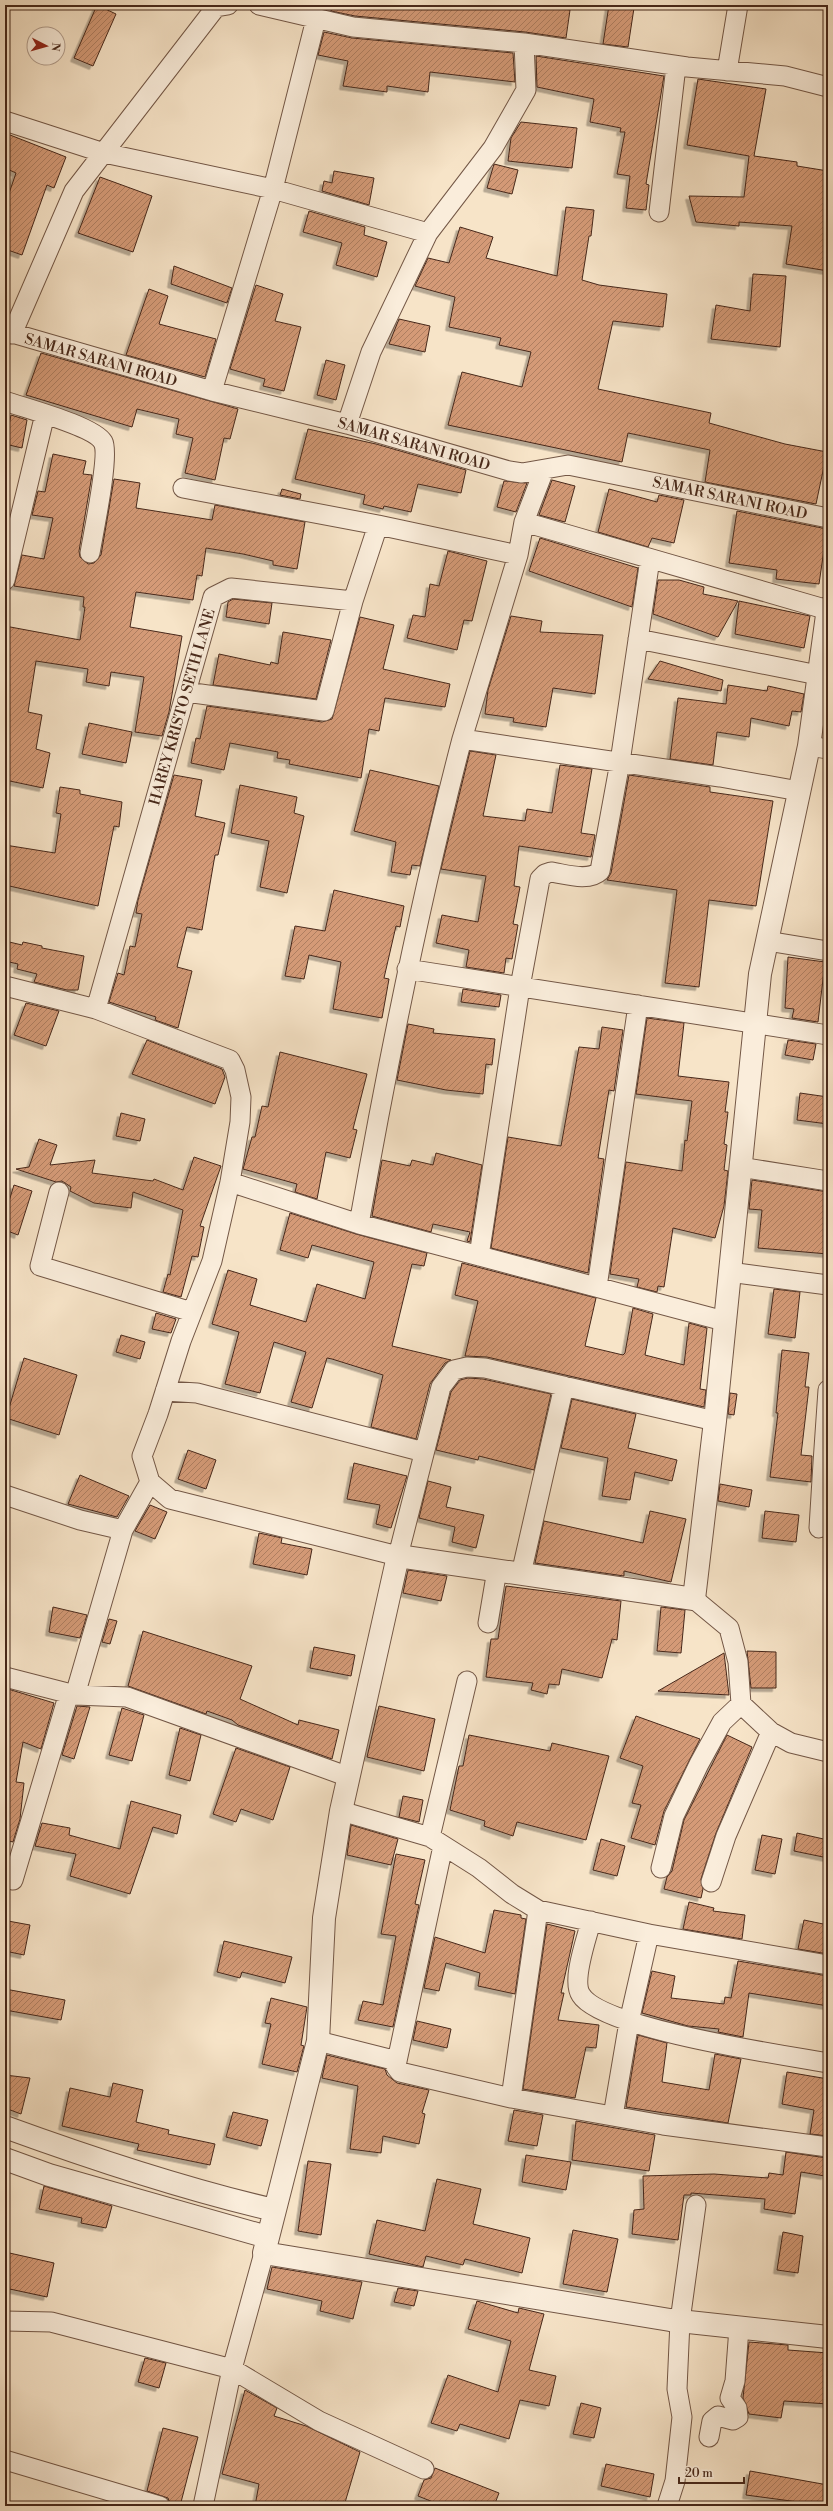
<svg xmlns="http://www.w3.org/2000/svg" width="833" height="2511" font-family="'Libre Bodoni',serif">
	<defs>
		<pattern id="building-hatch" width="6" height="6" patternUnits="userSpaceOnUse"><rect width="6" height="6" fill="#d49a77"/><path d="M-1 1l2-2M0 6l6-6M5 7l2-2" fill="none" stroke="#ae7e61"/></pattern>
		<filter id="shadow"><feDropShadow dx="-3.5" dy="3.5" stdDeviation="0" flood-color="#0004"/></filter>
	</defs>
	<rect width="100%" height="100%" fill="#f7e4c8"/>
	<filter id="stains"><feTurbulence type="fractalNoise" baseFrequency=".005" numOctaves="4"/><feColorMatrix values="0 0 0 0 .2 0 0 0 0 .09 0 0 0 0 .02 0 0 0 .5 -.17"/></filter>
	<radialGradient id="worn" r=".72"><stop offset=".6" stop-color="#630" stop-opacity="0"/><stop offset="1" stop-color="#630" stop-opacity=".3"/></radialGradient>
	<path fill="url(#building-hatch)" stroke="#47281a" filter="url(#shadow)" d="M97,5l19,9 -23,52 -19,-8z
		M332,5h201l37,5 -4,28 -41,-6 -170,-16 -24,-5z
		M609,5l25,3 -6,39 -25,-3z
		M324,32l28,6 161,15 2,29 -85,-10 -2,20 -41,-6v6l-44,-6 5,-25 -30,-6z
		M536,56l128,20 -18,108 3,1 -3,25 -20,-2 4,-32 -13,-2 8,-42h-5l1,-4 -31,-6 4,-23 -57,-12z
		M698,79l68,10 -12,67 43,6v4l31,5v100l-42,-7 6,-38 -53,-4v4l-43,-4 -7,-26 55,1 5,-41 -62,-11z
		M521,122l56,6 -5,40 -64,-7 3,-23z
		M5,133l61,24 -12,31 -7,-3 -25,70 -17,-6v-44l11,-32 -11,-5z
		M494,164l24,6 -6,24 -25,-6z
		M334,171l40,7 -5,27 -47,-14 2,-10 8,2z
		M100,177l52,19 -19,56 -55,-19z
		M566,207l28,3 -3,26h-2l-7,44 17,5 68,9 -4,33 -50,-6 -15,68 113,24 -2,10 76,21 42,8 -11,52 -111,-22 5,-32 -82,-17 -6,29 -174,-37 14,-53 60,15 9,-35 -32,-7 2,-7 -52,-11 6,-30 -40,-11 13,-28 21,5 11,-36 33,10 -7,21 71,18z
		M309,211l56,16 -1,8 23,7 -10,35 -41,-12 6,-22 -39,-11z
		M174,266l58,22 -5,15 -56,-19z
		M753,274l33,2 -6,71 -69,-8 5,-34 34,6z
		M256,285l27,9 -8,27 26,6 -17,64 -21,-5 2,-7 -35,-10z
		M149,289l19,7 -9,28 57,15 -11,38 -79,-22z
		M399,319l31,7 -5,26 -36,-8z
		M41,353l197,56 -8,30 -6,-1 -9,42 -30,-7 8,-35 -17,-4 3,-15 -42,-10 -5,18 -106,-32z
		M326,360l19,5 -9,35 -19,-5z
		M11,415l16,5 -5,28 -17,-4z
		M308,429l68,15 90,26 -5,23 -43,-9 -7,28 -27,-6 -1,3 -20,-5 2,-9 -70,-16z
		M53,454l33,7 -3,13 9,1 -13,76 1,6 8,7 6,-1 7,-8 13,-76 26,4 -4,25 76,12 3,-15 90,17 -8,47 -24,-4v-4l-30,-7 -37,-6 -4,28 -5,-1 -4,25 -57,-8 -6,35 52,9 -13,76 -7,24 -27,-4 9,-55 -33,-5 -2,14 -23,-4 2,-13 -52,-8 -8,51 14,3 -6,34 14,4 -7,35 -38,-8v-154l75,14 5,-33h-2l1,-10 -70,-11 8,-31 22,4 9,-41 -21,-3 6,-24 7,1z
		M552,480l23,6 -10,36 -26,-7z
		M504,481l23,2 -11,29 -19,-5z
		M282,489l19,5 -1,5 -20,-4z
		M609,489l48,13 2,-7 25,5 -10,43 -22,-5 -4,9 -50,-15z
		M737,511l90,18 -8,55 -43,-5 1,-9 -48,-7z
		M540,538l98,30 -6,39 -103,-36z
		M448,551l39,10 -15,60 -8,-1 -7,30 -50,-12 6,-23 12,2 5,-33 9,2z
		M658,580h21l25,7 -1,7 35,7 -20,36 -65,-23z
		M233,599l39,4 -3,21 -43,-7 2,-15z
		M739,601l71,15 -6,32 -69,-14z
		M511,616l31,5 -2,11 63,3 -8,59 -42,-6 -7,39 -33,-5 1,-4 -29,-4 3,-24z
		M360,617l34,8 -11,44 67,15 -5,23 -60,-9 -6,33 -10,-2 -8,49 -72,-14 1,-4 -13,-2 1,-6 -48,-9 -6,27 -33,-7 5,-25 4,1 7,-33 115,16 10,-3z
		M283,632l48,8 -15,59 -103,-14 6,-31 51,11 1,-3 7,2z
		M660,661l63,19 -2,11 -73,-12z
		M728,685l39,6 1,-5 36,8 -3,18 -9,-1 -3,15 -38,-8 -2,19 -32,-5 -4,33 -43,-6 8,-61 48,6z
		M89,723l43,9 -6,31 -44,-9z
		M470,751l26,4 -13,61 42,5 2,-12 25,4 8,-48 32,4 -11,64 14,2 -4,22 -72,-11 -5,40 6,1 -7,37 5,1 -6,34 -6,-1 -2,15 -38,-6 3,-17 -33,-7 6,-28 36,7 8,-46 -45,-7z
		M370,770l69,16 -19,80 -8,-1 -2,10 -19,-3 5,-30 -42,-11z
		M174,775l28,5 -7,36 30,7 -7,32h-3l-13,75 -15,-3 -10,40 15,4 -14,57 -23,-8 1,-3 -47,-15 9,-29 6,2 6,-29 5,1 7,-33 -6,-1 2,-13z
		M629,775l81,12v5l63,9 -17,105 -47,-6 -10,87 -34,-4 12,-93 -70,-10 4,-7z
		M240,785l57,12 -3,16 10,3 -17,77 -27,-6 9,-46 -38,-8z
		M60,787l20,3v4l42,8 -3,25 -5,-1 -16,80 -93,-21v-40l50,8 6,-39 -5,-1z
		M334,890l70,16 -4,21 -4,-1 -12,52 5,1 -7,39 -49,-9 8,-47 -32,-7 -5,24 -19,-3 10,-50 30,5z
		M5,941l17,4 1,-3 19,4v2l42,8 -6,34h-11l-33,-8 3,-8 -20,-5 1,-5 -13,-3z
		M788,957l37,5 -7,60 -26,-4 2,-9 -9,-1z
		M463,989l38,6 -2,12 -38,-5z
		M26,1003l33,8 -13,35 -32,-11z
		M647,1018l37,5 -6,53 51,6 -4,30h3l-4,32 3,1 -3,25 4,1 -4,35 -9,32 -42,-10 -9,59 -6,-1 -1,6 -20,-5 2,-8 -29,-5 16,-112 56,9 3,-31 2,1 5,-40 -56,-7z
		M408,1024l26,5 -1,4 62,6 -3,26 -6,-1 -3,30 -37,-4 -49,-10z
		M602,1027l21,3 -9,61 -5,-1 -11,68 6,1 -16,114 -97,-25 17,-111 53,9 18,-99 20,2z
		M147,1040l75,29 3,8 -10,27 -83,-30z
		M788,1040l28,4 -3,16 -28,-5z
		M280,1052l87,22 -14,55 4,1 -7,28 -24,-6 -9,47 -22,-7 2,-8 -54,-15 9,-32h3l7,-31 6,1z
		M800,1093l28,4v27l-31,-4z
		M121,1113l24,6 -5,22 -24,-5z
		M39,1139l18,6 -7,20 45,-5 -3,13 61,8 1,-2 29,11 11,-33 27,9 -21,60 4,1 -6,30 -6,-1 -11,41 -18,-5 5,-18 2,1 13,-65 -50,-18 -2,16 -37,-5 -24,-12 1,-4 -9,-6 -6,1 -40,-13 13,-2z
		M436,1153l46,12 -12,77 -3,-1 3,-9 -37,-8 -2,8 -59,-16 10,-56 28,6 2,-6 21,5z
		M752,1180l76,12v62l-70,-6 4,-38 -13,-1z
		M14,1185l18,6 -14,44 -13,-5v-16z
		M290,1213l66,21 71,19 -3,13 -12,-2 -20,82 59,14 -6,3 -15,21 -14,55 -45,-12 12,-52 -51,-16 -5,-1 -15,50 -21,-6 15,-50 -32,-10 -14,51 -35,-9 14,-52 -27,-8 16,-54 29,9 -7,26 56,17 11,-38 48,15 9,-37 -62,-17 -4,13 -28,-8z
		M462,1263l134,35 -11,48 38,9 2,-2 8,-45 20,6 -8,41 39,10 5,-42 18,5 -7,61 6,1 -2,17 -217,-50 -22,-1 13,-55 -23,-6z
		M774,1289l26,3 -5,46 -27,-4z
		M156,1313l20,6 -5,14 -19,-4z
		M121,1335l24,7 -5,17 -24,-7z
		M782,1350l27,3 -4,34h4l-8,68 11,1 -1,26 -41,-5 8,-64h-2z
		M24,1358l53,17 -18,60 -53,-17z
		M468,1378l15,1 68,15 -17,76 -55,-14 -1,4 -42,-10 15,-58 9,-12z
		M730,1393l7,1 -3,21 -6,-1z
		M572,1399l64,15 -8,34 49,12 -5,21 -37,-9 -5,28 -28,-4 6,-38 -47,-10z
		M188,1450l28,10 -10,29 -28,-10z
		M354,1463l53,13 -16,52 -15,-4 4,-19 -33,-6z
		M80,1475l49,21 -12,21 -49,-13z
		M428,1481l23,6 -5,20 38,8 -8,33 -24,-6 3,-15 -36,-9z
		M720,1484l32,6 -3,17 -31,-6z
		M150,1505l17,7 -12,27 -20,-8z
		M650,1511l36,8 -15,63 -47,-11v5l-89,-13 9,-42 99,22z
		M765,1511l34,4 -3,27 -34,-4z
		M259,1533l23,5 -1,5 31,6 -5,26 -54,-11z
		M408,1570l39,6 -6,25 -38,-8z
		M506,1586l115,15 -4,39 -5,-1 -10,39 -40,-9 -3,16 -10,-1 -2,10 -16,-4 2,-7 -47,-6 5,-38h7z
		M53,1607l34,8 -7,23 -31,-6z
		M661,1607l24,3 -4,43 -24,-2z
		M109,1619l8,2 -7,23 -8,-2z
		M143,1631l109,35 -12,33 58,26 1,-5 40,10 -7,29 -94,-34 -6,-5 -25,-9 -1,3 -78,-28z
		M314,1647l41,8 -4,21 -41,-8z
		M747,1651l29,1v36h-25z
		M724,1653l5,42 -71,-4z
		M8,1689l46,14 -13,46 -18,-7 -7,40 8,1 -4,36 -7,23 -8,-2v-139z
		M77,1706l13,1 -16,52 -12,-4z
		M379,1706l56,13 -11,52 -57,-14z
		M122,1708l22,7 -12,46 -23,-6z
		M636,1716l64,23 -36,72 -9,34 -24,-7 10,-33 -9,-2 11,-37 -23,-8z
		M180,1728l21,7 -11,46 -21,-6z
		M469,1735l81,16 2,-8 57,13 -23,84 -69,-18 -4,14 -29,-10 1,-5 -35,-11 9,-44h4z
		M727,1735l25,12 -36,86 -15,46 2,10 -2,9 -37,-9 3,-12 5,-6 12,-51z
		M236,1748l54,19 -17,53 -32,-11 -5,13 -23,-8z
		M403,1796l20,4 -4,22 -20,-5z
		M131,1801l50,14 -4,19 -24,-7 -23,67 -60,-18 6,-22 -41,-8 7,-23 28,5 -1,7 51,14z
		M351,1825l47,14 -7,26 -44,-10z
		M797,1833l31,7v18l-34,-7z
		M762,1835l20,4 -7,35 -20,-4z
		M601,1839l24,7 -8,30 -24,-6z
		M396,1854l29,6 -10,44 4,1 -26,122 -35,-7 5,-19 20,4 13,-69 -15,-2z
		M689,1902l25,6 -1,3 32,4 -3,24 -59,-10z
		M494,1910l27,5v3l5,1 -11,75 -37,-8 2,-13 -34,-10 -7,28 -15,-3 11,-51 50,16z
		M804,1920l24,5v29l-30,-5z
		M8,1921l22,4 -6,30 -19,-4z
		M547,1924l28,7 -14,62h3l-6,27 41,5 -3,23 -10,-1 -11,51 -52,-9z
		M224,1941l68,16 -7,26 -43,-11 -2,6 -23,-6z
		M738,1961l90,15v30l-79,-13 -6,44 -25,-5 1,-3 -31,-3 -46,-13 10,-42 23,5 -4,22 53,6 1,-7 6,1z
		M5,1989l60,11 -4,20 -56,-10z
		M271,1998l36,9 -6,38 3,1 -7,26 -35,-8 9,-40 -6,-1z
		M417,2021l34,8 -4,19 -34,-8z
		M638,2035l29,8 -5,39 47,8 6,-36 26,5 -13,64 -102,-16z
		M327,2055l58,14 2,6 10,8 32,7 -7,23 3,1 -6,30 -36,-8 -2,17 -31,-4 8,-63 -36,-8z
		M787,2072l41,7v57l-18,-2 4,-24 -32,-6z
		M5,2075l25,3 -9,36 -16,-6z
		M113,2083l30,7 -7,32 33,8 -1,4 47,10 -5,21 -73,-15 2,-6 -77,-18 8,-38 40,9z
		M514,2110l29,5 -6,31 -29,-5z
		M233,2112l35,8 -7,26 -35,-9z
		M576,2121l79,14 -6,36 -77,-11z
		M786,2152l41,6 -2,18 -24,-4 -6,42 -31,-5 1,-10 -74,-6v2h-7l-6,45 -46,-6 2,-24 10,-1 -1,-33 71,-2 54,4 1,-5 14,2z
		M526,2155l45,7 -5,28 -44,-8z
		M308,2161l23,3 -10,71 -23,-4z
		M437,2179l44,10 -8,35 57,14 -8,35 -57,-14 -2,6 -37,-9 -3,11 -54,-13 8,-34 48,11z
		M44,2186l68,20 -6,22 -25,-5 1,-5 -43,-9z
		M573,2230l45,9 -11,53 -44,-8z
		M783,2232l20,4 -5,37 -21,-3z
		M5,2252l49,11 -7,34 -42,-9z
		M272,2267l90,15 -9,37 -33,-8 2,-10 -55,-12z
		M398,2288l20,3 -4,15 -20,-4z
		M477,2301l41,12 1,-5 25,6 -15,56 27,6 -7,30 -29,-6 -11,39 -49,-15 -3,7 -26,-8 17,-48 50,17 13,-51 -43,-12z
		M749,2342l39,3v5l40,3v51l-44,-3 -3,17 -32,-4 -6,-16z
		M145,2358l21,5 -7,25 -21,-6z
		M245,2390l32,18 -3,8 32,10 54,26 -16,54h-89l4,-22 -37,-10z
		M581,2403l20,5 -7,30 -21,-4z
		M163,2428l35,9 -18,69h-9l-3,-8 -21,-7z
		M606,2464l48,10 -4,23 -49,-11z
		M435,2468l64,25 -5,13h-51l-25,-10 6,-16 7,-2z
		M750,2471l78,14v21l-82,-11z"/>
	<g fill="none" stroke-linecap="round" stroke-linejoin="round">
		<defs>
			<path id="minor" d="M259,5l94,22 171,16 163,24 98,9 43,11
				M727,71l11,-66
				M5,121l99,32 169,36 155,44
				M659,212l17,-146
				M5,331l207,60 135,33 162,47 13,2 46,-8 260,53
				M12,334l62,-143 142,-184 12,-2
				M212,391l61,-202 43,-170
				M5,401c19,7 89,25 98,41 7,12 -10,93 -13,111
				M347,424l24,-72 57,-119 65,-85 33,-58 -2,-47
				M544,470l-20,52 -6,33 -56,184 258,38 79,14
				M183,488l195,37
				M524,522l304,88
				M5,580l40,-166
				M638,639l180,36
				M186,692l138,19 29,-110
				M462,739c-42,160 -74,322 -103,485l365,97
				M809,746l19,3
				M767,941l61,10
				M407,969l421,66
				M5,986l91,23 134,51 5,10 6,27 -1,25 -10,60 -18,79 -31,80 -23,73 -16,42 8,26 20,17 228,57 43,-169 13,-17 13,-3 18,1 230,53
				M96,1009l117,-412 18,-9 122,13 25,-76 140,30
				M740,1167l88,14
				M230,1182l129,42
				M59,1192l-19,74 152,46
				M479,1256l41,-269 20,-108 5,-5 6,-2c14,2 38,10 49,-1l20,-109 30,-203
				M729,1272l99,13
				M597,1287l41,-282
				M165,1391l32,2 227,59
				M823,1463l5,-73
				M5,1495l75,25 43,10
				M819,1528l4,-65 5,1
				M521,1574l43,-188
				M694,1599l35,29 9,34 3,42 30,28 20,11 37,9
				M488,1623l9,-53
				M5,1677l70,18 52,2 222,80
				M75,1695l48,-165 27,-48
				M341,1811l89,26 49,31 33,26 26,16
				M430,1837l37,-156
				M443,1846l-46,215 -1,6 4,5 111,26 27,-188 111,24 179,31
				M661,1868l13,-52 25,-52 23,-42 19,-18
				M5,1878l8,2 56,-187
				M711,1882l15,-46 45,-104
				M591,1921c-4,17 -20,59 -10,74 21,34 202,60 247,68
				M318,2041l79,20
				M511,2098l152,27 165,22
				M613,2116l16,-94 20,-88
				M5,2321l46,1 181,47 32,-116
				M709,2437l3,-16 6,-5 15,4 5,-3 -1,-9 -7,-10 5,-17 4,-53
				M5,2460l155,46
				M203,2506l29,-137 87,52 105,48
				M667,2506l8,-25 7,-64 -5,-28 3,-68 16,-116"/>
			<path id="tertiary" d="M828,608l-19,138 -49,228 -45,447 -21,178 -296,-43 -57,255 -17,107 -6,123 -54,212 406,67 158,17
				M5,2127c88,32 178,62 269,83
				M5,2159l44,16 218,62"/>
		</defs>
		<use href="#minor" stroke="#735746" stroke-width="21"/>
		<use href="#tertiary" stroke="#735746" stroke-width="24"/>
		<use href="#minor" stroke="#faeddb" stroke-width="19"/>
		<use href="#tertiary" stroke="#faeddb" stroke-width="22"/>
	</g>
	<g text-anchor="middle" stroke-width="3" stroke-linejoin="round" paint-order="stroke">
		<g font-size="15" fill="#47281a" stroke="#faeddb">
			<text transform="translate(101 360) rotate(16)" y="5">SAMAR SARANI ROAD</text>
			<text transform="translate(414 444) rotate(16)" y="5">SAMAR SARANI ROAD</text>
			<text transform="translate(730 498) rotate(12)" y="5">SAMAR SARANI ROAD</text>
			<text transform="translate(182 707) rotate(-74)" y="5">HAREY KRISTO SETH LANE</text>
		</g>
	</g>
	<rect width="833" height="2511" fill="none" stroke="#f7e4c8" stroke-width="20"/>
	<rect x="6" y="6" width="821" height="2499" fill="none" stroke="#47281a" stroke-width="2"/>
	<rect x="10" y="10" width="813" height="2491" fill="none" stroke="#47281a"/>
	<g transform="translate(46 46) rotate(96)"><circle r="19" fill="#faeddb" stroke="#b29e8e"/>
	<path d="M0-3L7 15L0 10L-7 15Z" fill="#8f2418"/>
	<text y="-6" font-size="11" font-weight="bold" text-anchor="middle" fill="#47281a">N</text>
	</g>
	<path d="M679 2477v6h65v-6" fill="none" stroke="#47281a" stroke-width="2"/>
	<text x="685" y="2477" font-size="12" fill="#47281a" stroke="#faeddb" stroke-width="3" paint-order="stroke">20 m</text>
	<rect width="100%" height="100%" filter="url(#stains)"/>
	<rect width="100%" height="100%" fill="url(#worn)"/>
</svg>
